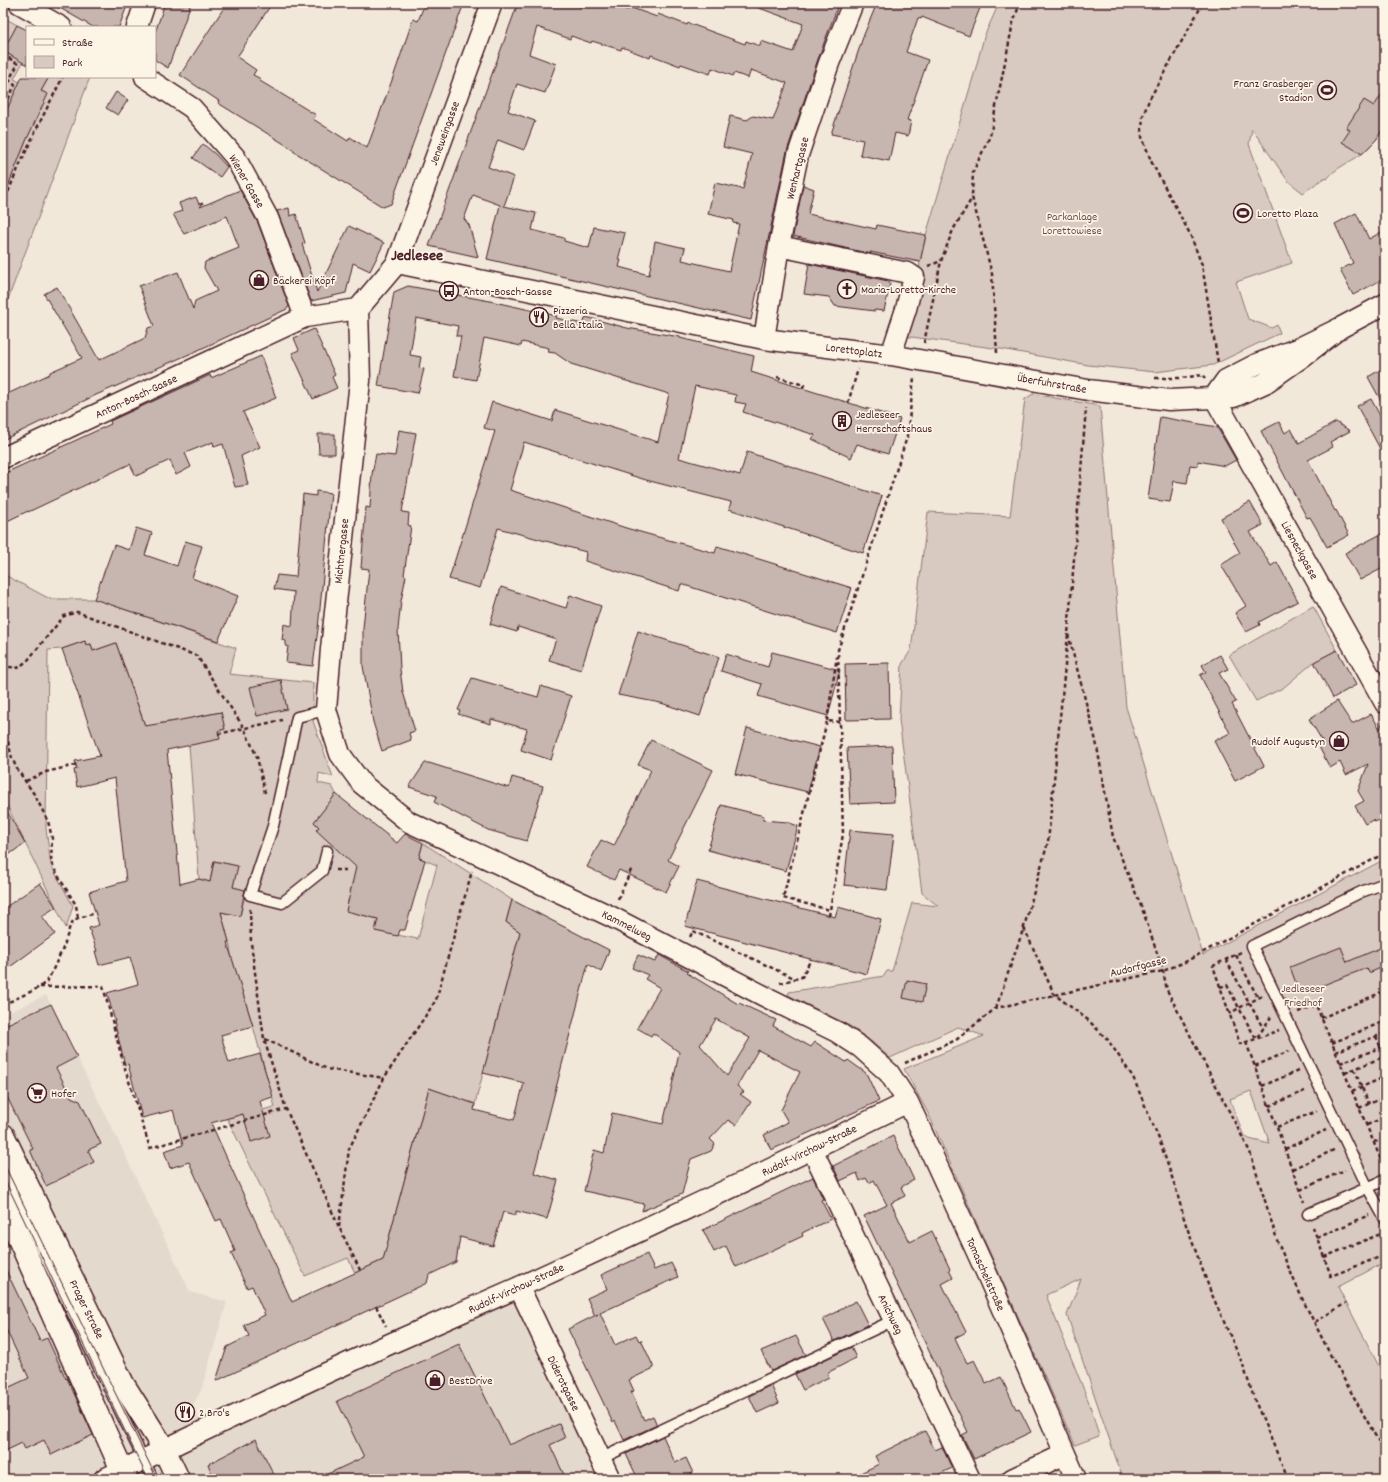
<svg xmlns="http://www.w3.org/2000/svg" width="1388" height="1482" font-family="Dekko,sans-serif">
	<rect width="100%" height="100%" fill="#f1e8da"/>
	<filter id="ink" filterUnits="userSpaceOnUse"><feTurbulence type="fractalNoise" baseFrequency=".025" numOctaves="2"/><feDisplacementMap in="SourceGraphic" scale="8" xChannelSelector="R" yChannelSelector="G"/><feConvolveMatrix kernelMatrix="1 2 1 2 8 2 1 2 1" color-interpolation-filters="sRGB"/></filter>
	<g filter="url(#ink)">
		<path fill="#e4d9cd" d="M46,995l72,145 72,152 37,10 -26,89 -8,14 9,22 319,-131 85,183h-453l-7,-16 -36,16h-107v-464z"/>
		<path fill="#d8cac0" stroke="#917476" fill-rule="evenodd" d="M999,3h386v126l-1,-1c-7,10 -14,20 -24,27 -11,8 -25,13 -33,24l-3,-1 -21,15 -15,-12 -36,-52 -3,15 43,119 -56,19 12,37 24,9 5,-3 3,8 -67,32 -58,7 -67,-7 -87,-16 -97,-13 14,-53 2,-21 6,-27 49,-164 9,-34z
			M3,17l14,8 -13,26 19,11 -9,17 6,3 -17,36z
			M49,77h41l-87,236v-115l23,-57 21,-47 -6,-3z
			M1033,394l67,12 26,301 77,248 182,-96v403l-47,25 47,91v101h-262l-56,-164 14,-36 -35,16 44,110 9,31 -24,9 -147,-332 -24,-44 80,-33 -26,-9 -68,31 -18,-16 -22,-16 -62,-31 1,-3 95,-16 3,-5h5l20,-68 26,3 -16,-13 -23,-173 3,-56 9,-14 17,-138 82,4 15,-117zM1251,1091l19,53 -21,-5 -6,-5 -13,-35z
			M3,574l47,25h45l141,49 -7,26 84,9v38l20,56 -14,-4 -1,10 14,3 4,8 -22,28 48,50 -9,8 -3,11 6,1 -2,9 -6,-1 -1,11 31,8 -2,12 42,8 19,-74 -18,-7 4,-15 89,57 -6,22 14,10 -45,172 -46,-16 -46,172 -28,13 -7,-15 -43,18 -78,-158 48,-11 -22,-81 -21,-67 -3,-17 -8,-30 19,4 6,-25 -13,-4 4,-21 -23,-5 -4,21 -11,-3 -10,-134 29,-14 6,-2 -3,-17 -26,5 4,18 -19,4 -4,-18 -15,2 5,19 -19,-11 -31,-88 -23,8 -2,-7 -5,1 -1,-4 -23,8 -14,1 -2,179 5,36 22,41 -7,22 -63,-131z
			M1313,606l24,44 -23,12 -31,26 -27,13 -27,-46z"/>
		<path fill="#c7b6af" stroke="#4a1f2b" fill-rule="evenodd" d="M51,3h77l-9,24h-26z
			M165,3h26l-23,65 -13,-8v-27z
			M227,3h45l-35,54 19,13 -3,5 8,4 -1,2 56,34 -3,4 35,22 2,-4 17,11 28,-76 18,-53 5,2 7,-18h39l-73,201 -8,3 -90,-56 1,-1 -76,-47 1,-2 -39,-26z
			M518,3h51l12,4 2,-4h25l20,7 1,-3 28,10 1,-3 29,11 1,-2 57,21 1,-3 14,5 1,-5 32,11 10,-28 -52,-19v-2h88l-21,56 -31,92 -36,169 -264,-61 13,-54 -27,-10 -9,24 5,6 9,32 -49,-11zM537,27l33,12 1,-3 20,7 1,-2 29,9 1,-3 28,11 1,-3 29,11 1,-2 29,10 2,-6 21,8 1,-3 14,5 3,-8 36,13 -14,37 -20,-4 -6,4 -17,-4 -7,31 29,7 -9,35 -28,-6 -7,31 26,6 -1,3 6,1 -10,47 -47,-11 3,-12 -30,-7 -6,34 -30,-8 2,-7h-3l7,-27 -31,-6 -5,21 -25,-7v-3l-32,-8 4,-17 -32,-7 10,-29 -26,-10 10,-27 26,10 11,-29 -27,-10 9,-27 28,9 11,-29 -27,-10z
			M877,3h105l-13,33 -47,-19 -1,2 -3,-1 -12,34 22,8 -21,60 4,1 -3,15 -13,-3 -6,28 -29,-6 3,-15 -32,-6 32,-97z
			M17,25l10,5v35l-24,-14z
			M22,77h27l-8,14 7,3 -22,47 -22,55 -1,-78z
			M1385,90v36l-9,14 -14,14 -20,-12 8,-12 -4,-2 18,-28 10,6z
			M116,92l12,8 -10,15 -12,-7z
			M203,144l12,10 12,13 -7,10 -27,-19z
			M803,185l11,4 -6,25 68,15 1,-4 49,10 -6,27 -50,-10 1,2 -78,-18z
			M240,190l18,33 31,83 -2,3 -93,43 -98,43 -93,45v-44l47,-22v-2l32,-14 -38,-64 13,-7 42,73 46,-22 3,-10 6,-2 -15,-40 39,-14 15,37 2,-8 22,-10 -13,-23 1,-6 34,-14 -12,-32 -43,18 -11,-20 9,-3 -3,-8 17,-6 3,7 4,-1 -3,4z
			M289,208l1,8 6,-2 9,29 -3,1 15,48 32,-66 35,17 -14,28 -17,-8 -7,30 -35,8 -34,-90z
			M1356,213l13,26 16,-9v48l-32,17 -13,-25 13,-7 -18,-39z
			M809,264l79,17 2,3 -6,27 -9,-1v1l-40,-5 -6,-9 -25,-3z
			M408,286l82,15 67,15 -1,2 27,6 3,-7 41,11 53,9v1l74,18 -3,16 149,47 -12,35 -31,-10 -6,14 -39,-19 3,-4 -72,-23 3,-8 -11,-2 1,-7 -41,-9 -16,72 61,17 7,-23 135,44 -19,57 -134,-44 2,-7 -85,-22 -122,-38 -14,48 116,38 89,25 2,-7 135,42 -15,45 -156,-49 -2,7 -94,-30 1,-9 -88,-24 -18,60 -31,-9 46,-148 -11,-3 8,-26 60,19 3,-11 103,32 11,-48 -98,-30 -16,-11 -7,-1 1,-4 -27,-6 -1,4 -37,-8 -8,42 -22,-4 7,-40h-5l2,-10 -42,-8 -6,37 11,2 -2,11 5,1 -6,24 -40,-7 16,-94z
			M314,329l21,46 -3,2 5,11 -24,11 -21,-46 7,-3 -5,-12z
			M261,356l15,42 -33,14 17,35 -19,9 7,29 -13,2 -12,-43 -9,3 -1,-5 -28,11 6,14 -15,8 -6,-15 -34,16 -6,-12 -102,48v-1l-25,12v-49l108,-50 -1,-3 100,-46 1,3z
			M1385,367v41l-17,-31z
			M1371,399l14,26v33l-28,-52z
			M1160,417l57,10 19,33 -11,6 -27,-5 -1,5 -7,-1 -3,18 -13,-2 -4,21 -22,-3z
			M1279,422l6,11 6,-4 8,14 37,-21 14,9 -20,11 3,5 -25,13 27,51 1,-1 13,25 -22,12 -17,-30 -3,1 -46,-87z
			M399,430l17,3 -14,79 7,1 -1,12 3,1 -7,49 2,1 -5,25 -3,28 2,40 3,23 12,39 -6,2 2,7 -29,11 -9,-29 -10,-56v-38l6,-59 -8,-1 5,-61 4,1 2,-34 4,-20 19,2z
			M318,434h17v20h-16z
			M316,491l15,2 -13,136 -5,37 -27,-3 2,-17h-2v-5l-4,-1 2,-16 8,2 2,-34 -20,-3 3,-14 19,2 7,-83 13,2z
			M1250,502l13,23 -13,7 21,34 6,-4 21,39 -39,21 1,3 -14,7 -11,-19 11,-7 -25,-41 19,-12 -19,-35z
			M136,528l16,5 -7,22 32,11 8,-25 17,5 -10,32 46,18 -20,45 -124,-42 20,-54 15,5z
			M1385,532v35l-25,13 -15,-27z
			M501,587l65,21 4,-13 31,11 -20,64 -32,-10 7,-21 -38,-12 -1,5 -27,-8z
			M638,631l81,26 -19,59 -39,-13 -43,-8z
			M85,641l1,4 5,-1 2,7 23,-8 29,83 31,-5 45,-9 4,17 -7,2 2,8 -53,11 13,134 19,-5 11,3 4,-21 24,5 -5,21 12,3 -5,26 -19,-4 8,30h-2l26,84 -32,9 8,28 31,-9 13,43 -13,4 10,35 -19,6 -8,-28 -32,9 81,179 91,-42 46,-172 46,16 -1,6 40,10 10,-37 -41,-10 37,-141 -14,-10 6,-22 97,50 -8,22 -13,-8 -54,209 24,7 -11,39 -31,-8v4l-13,-3 -10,34 -33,-9 -4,25 -27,13 -2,8 -211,98 11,-34 22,-11 -5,-11 21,-10 -13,-29 -5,2 -16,-35 4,-2 -14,-32 -5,2 -27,-59 -19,6 -6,-17 19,-6 -10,-35 -31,8 -14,-54 -3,1 -11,-44h1l-8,-28 31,-9 -8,-27 -31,8 -4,-14h2l-8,-23 10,-3 -10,-33 37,-11 -11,-103 -38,9 -3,-17 3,-1 -2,-8 25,-5 -38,-107z
			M1337,650l19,35 -23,13 -19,-36z
			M772,652l68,18 -12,46 -70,-20 4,-12 -41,-13 5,-17 42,13z
			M1220,655l8,14 -9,4 17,29 -4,2 32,62 -29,15 -21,-40 16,-8 -30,-58 6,-3 -4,-7z
			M889,663l1,56 -44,1 -1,-56z
			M472,678l66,19 3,-11 30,10 -20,64 -30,-10 6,-21 -36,-10v5l-33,-10 2,-3 -2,-1z
			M281,680l6,29 -30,7 -7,-29z
			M1337,701l15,23 19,-10 9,15 3,-9 2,1v96l-10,5 -2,-2 -8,4 -10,-18 9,-5 -6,-10 10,-27 -22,11 -6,-13 -10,6 -12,-23 5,-3 -14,-23z
			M747,728l73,19 -12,45 -73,-18z
			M651,740l62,30 -45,90 11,6 -13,26 -47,-22 -5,10 -27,-13 14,-27 13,6 37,-76 -13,-5z
			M892,746l2,56 -44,2 -3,-56z
			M425,763h4l80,25 3,-11 31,9 -16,55 -39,-11 -54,-28 3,-6 -28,-9z
			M336,794l61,49 8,-9 18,9 -4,15 6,2 -8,29 -12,41h-5l-2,6 -23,-5 3,-12 -32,-8 10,-44 -40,-37 3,-3 -5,-5z
			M3,804l22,39 -22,16z
			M721,805l43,11 -1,4 24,2 11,4 -12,45 -78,-21z
			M850,830l44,4 -7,56 -43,-5z
			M697,881l138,36 3,-10 43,12 -14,55 -182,-48z
			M40,883l16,24 -14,9 13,18 -52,38v-63z
			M1385,946v20l-16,7 -2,-5 -67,26 -10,-27 51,-20 6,15z
			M638,955l17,7 4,-7 29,16 -1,2 51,31 1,-1 37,17 -3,6 38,21 4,-5 31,20 2,-2 18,13 13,28 -108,49 -7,-15 24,-13 -7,-12 19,-38 -42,-22 -21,36 7,6 -4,2 11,8 -15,23 -8,-5 -18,19 5,5 -4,7 -20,8 -9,35 -40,17 2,-7 -60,-13 10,-41 10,3 8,-40 51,11 13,-56 3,-16 -26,-19 -2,3 -14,-8 23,-40 -15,-9 3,-4 -16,-7zM716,1019l34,19 -23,38 -27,-31z
			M907,980l19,4 -4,18 -19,-4z
			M51,1004l26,53 -21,11 15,29 9,4 21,43 -13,6 6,12 -48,24 -16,-36 3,-1 -30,-60v-63z
			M893,1136l21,44 -13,7 4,9 -14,7 19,39 22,-11 18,38 -1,1 4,8 -11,6 24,48 -11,6 12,25 7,-3 12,24 15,-7 15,32 3,-1 12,24 -57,27 -12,-24 6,-3 -104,-216 23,-11 -13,-25 -5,3 -3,-5 -6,3 -3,-8 -17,8 -7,-15z
			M813,1177l10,22 -2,1 10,19 -29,14 1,3 -67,31 -10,-21 -12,6 -11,-22z
			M647,1254l7,16 17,-7 7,14 -78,36 15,32 21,-10 3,6 2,-1 13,28 -25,12 5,11 -3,1 13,28 9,-4 4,9 -33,15 -9,-19 -2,2 -45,-94 30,-15 -3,2 -8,-18 20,-9 -6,-14z
			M3,1264l37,77 7,-3 19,41 1,-1 26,57 -42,20 -7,-15 -19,9 -3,-6 -19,9v-62l26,-12 -26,-55z
			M856,1301l12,24 -34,16 -11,-22 16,-8 -1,-1z
			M796,1336l10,19 -35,16 -10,-20z
			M459,1344l50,101 50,-21 6,14 -15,7 16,34h-249l47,-22 -27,-56z
			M851,1347l5,11 -29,15 2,4 -26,13 -8,-16z
			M771,1385l8,18 -22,10 -8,-17z
			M925,1431l10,19 7,-3 10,21 -23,11h-81l31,-15 -4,-8z
			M663,1436l12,27 11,-5 7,15 -13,6h-42l-12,-25z
			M256,1439l20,40h-62l-6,-15z"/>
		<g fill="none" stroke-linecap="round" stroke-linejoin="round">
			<defs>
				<path id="lane" d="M326,710l-29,7 -24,109 -23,69 32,8 40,-32 5,-20
					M1385,883l-24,9 -109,54 116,242 17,31
					M3,1170l150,309
					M1308,1214l77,-34
					M600,1459l294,-139"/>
				<path id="street" d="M19,3l42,24
					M137,27l8,-24
					M145,77l47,31 43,49 33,61 37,99
					M779,246l129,27 6,4 -8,32 -15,46
					M397,263l367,76 127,16 197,35 81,10 65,-3 31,-14 37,-26 38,-29
					M358,309l2,72 -29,268 -5,61 14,44 22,30 47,38 201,94 154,80 73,36 23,15 29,26 19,29 78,170 90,207
					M764,339l15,-93 19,-91 31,-92 24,-60
					M1214,397l171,306
					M1214,397l12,-17 31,-16 42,-16 41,-20 45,-24
					M3,458l302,-141 53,-8 39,-46 95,-260
					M812,1149l158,330
					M519,1287l91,192
					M104,1479c96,-47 193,-93 290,-137 41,-18 82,-36 123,-54 131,-60 261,-122 391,-186
					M1012,1479l53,-25"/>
				<path id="primary" d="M3,1135l120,249 41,65 14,30
					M3,1203l123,276"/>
			</defs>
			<use href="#lane" stroke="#4a1f2b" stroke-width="13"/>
			<use href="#street" stroke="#4a1f2b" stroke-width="23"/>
			<use href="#primary" stroke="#4a1f2b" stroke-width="25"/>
			<path stroke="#4a1f2b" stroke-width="2.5" stroke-dasharray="4 3" stroke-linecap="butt" d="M1203,3l-54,97 -6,16 -1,12v9l10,26 38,71 12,31 16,98
				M3,54l15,10 -9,16 6,5 -12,25
				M3,205c17,-44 38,-86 60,-128
				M928,266l13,-5 12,-31 19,-32
				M924,343l17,-82
				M997,353l-5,-79 -20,-77 1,-25 17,-36 23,-113 7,-20
				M777,377l27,8 -2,4
				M1155,378h26l22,-3 2,4
				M848,403l10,-34
				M1068,634l28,107 17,96 30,74 20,60 4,19 83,162 28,91 23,53 30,60 54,97
				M3,663l7,4 8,1 10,-8 36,-44 13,-4 120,44 47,72 13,29 8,36
				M3,721l9,37 5,11 17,25 14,27 4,17 -1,24 6,12 19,31 2,13
				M827,721l10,-65
				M840,722l-13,-1 -44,177 47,12 13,-76 -5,-184 69,-213 7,-59
				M218,734l64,-14
				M26,781l20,-9 30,-7
				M335,870h11
				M618,899l14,-31
				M250,909l1,34 13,96 22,70 53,118 21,43
				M829,916l1,-6
				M1024,928l30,66 34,26 20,20 25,37 26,62 17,50 9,33 25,68 33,75 12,36 33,78
				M690,937l3,-6 103,48
				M1241,952l-28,14 27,78 16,-5 15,-22
				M1236,955l22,43
				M1226,960l37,68
				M780,983l22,-6 9,-18
				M40,987l63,-1 20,76 27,86 136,-39
				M1220,987l7,-2 12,23 -10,6
				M1262,996l-23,12 17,31 23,-9
				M3,1005l37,-18 8,-7 16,-34 6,-20 3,-5 5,-3 18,-5
				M996,1008l28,-81 24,-85 20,-208 18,-226
				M1298,1012l18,-7 68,162
				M1321,1018l64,-27
				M1376,1036l8,20
				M265,1039l62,30 57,9
				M1246,1042l58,160
				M1332,1043l53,-22
				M1335,1052l50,-19
				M905,1063l51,-23 40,-32 167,-37 22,-9 200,-109
				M1340,1063l45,-17
				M1255,1066l34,-15
				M1354,1069l15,35
				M1345,1073l40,-17
				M1262,1086l36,-15
				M1352,1091l33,-14
				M1269,1106l38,-16
				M1359,1108l26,-11
				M1367,1125l18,-8
				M1277,1127l40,-16
				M1374,1142l11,-5
				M1285,1149l41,-19
				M1292,1169l44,-20
				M1300,1190l45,-20
				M339,1227l10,-78 35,-71 52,-78 36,-129
				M1313,1227l18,49 54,-21
				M1317,1238l52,-23
				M1324,1257l59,-24
				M376,1306l10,20
				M1315,1322l31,-19"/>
			<use href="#lane" stroke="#fcf5e5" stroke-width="10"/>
			<use href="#street" stroke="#fcf5e5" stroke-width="20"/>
			<use href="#primary" stroke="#fcf5e5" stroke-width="22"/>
			<path stroke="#4a1f2b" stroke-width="1" d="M3,1162l154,317
				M3,1176l145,303"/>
		</g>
	</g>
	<defs>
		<symbol id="stadium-ring" viewBox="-11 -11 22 22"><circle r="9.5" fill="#fcf5e5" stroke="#4a1f2b" stroke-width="1.5"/><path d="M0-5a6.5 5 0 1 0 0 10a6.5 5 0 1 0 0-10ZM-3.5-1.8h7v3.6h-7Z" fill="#4a1f2b"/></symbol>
		<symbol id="shop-ring" viewBox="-11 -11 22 22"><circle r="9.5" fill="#fcf5e5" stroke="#4a1f2b" stroke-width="1.5"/><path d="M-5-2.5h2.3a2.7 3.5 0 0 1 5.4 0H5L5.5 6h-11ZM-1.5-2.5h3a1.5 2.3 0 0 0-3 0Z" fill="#4a1f2b"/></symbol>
		<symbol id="church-ring" viewBox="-11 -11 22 22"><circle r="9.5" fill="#fcf5e5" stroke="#4a1f2b" stroke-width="1.5"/><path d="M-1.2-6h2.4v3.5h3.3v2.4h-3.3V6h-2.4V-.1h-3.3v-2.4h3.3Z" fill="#4a1f2b"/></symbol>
		<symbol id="bus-ring" viewBox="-11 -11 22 22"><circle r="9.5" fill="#fcf5e5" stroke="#4a1f2b" stroke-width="1.5"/><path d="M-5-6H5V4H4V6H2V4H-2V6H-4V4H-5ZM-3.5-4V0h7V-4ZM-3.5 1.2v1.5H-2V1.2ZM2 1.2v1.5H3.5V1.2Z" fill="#4a1f2b"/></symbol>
		<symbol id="restaurant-ring" viewBox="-11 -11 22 22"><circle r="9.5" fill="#fcf5e5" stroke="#4a1f2b" stroke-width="1.5"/><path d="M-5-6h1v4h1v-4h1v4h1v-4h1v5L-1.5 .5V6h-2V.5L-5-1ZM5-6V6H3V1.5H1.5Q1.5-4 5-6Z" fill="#4a1f2b"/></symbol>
		<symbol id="building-ring" viewBox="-11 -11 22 22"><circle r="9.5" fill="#fcf5e5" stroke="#4a1f2b" stroke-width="1.5"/><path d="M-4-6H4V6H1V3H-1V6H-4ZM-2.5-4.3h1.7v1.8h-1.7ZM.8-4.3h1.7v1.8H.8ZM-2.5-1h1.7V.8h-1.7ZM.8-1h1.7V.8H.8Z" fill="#4a1f2b"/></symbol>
		<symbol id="supermarket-ring" viewBox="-11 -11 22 22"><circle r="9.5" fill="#fcf5e5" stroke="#4a1f2b" stroke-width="1.5"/><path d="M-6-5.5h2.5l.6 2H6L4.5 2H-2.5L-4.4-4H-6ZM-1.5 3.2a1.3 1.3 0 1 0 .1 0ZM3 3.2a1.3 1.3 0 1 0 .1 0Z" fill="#4a1f2b"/></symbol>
	</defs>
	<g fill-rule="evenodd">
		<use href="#stadium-ring" x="1316" y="79" width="22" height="22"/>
		<use href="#stadium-ring" x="1232" y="202" width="22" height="22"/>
		<use href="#shop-ring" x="248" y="269" width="22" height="22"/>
		<use href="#church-ring" x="836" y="278" width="22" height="22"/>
		<use href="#bus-ring" x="438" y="280" width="22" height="22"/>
		<use href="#restaurant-ring" x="528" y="306" width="22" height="22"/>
		<use href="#building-ring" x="831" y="410" width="22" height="22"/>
		<use href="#shop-ring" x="1328" y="730" width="22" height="22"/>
		<use href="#supermarket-ring" x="26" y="1082" width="22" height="22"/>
		<use href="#shop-ring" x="424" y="1369" width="22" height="22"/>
		<use href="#restaurant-ring" x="174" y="1401" width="22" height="22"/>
	</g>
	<g text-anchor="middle" stroke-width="3.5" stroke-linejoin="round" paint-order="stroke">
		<g font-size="12" fill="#4a1f2b" stroke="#fcf5e5" text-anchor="start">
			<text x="1313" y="87" text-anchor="end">Franz Grasberger<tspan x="1313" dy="14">Stadion</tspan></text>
			<text x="1257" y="217">Loretto Plaza</text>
			<text x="273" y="284">Bäckerei Köpf</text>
			<text x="861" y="293">Maria-Loretto-Kirche</text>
			<text x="463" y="295">Anton-Bosch-Gasse</text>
			<text x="553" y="314">Pizzeria<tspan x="553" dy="14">Bella Italia</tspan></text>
			<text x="856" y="418">Jedleseer<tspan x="856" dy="14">Herrschaftshaus</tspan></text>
			<text x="1325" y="745" text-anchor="end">Rudolf Augustyn</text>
			<text x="51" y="1097">Hofer</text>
			<text x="449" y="1384">BestDrive</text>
			<text x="199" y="1416">2 Bro's</text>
		</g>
		<g font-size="12" fill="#4a1f2b" stroke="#fcf5e5">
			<text transform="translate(444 133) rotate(-70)" y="4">Jeneweingasse</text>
			<text transform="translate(797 168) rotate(-76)" y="4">Wenhartgasse</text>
			<text transform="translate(247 181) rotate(60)" y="4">Wiener Gasse</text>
			<text transform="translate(854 350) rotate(7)" y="4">Lorettoplatz</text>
			<text transform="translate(1052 383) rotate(10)" y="4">Überfuhrstraße</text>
			<text transform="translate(136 396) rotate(-25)" y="4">Anton-Bosch-Gasse</text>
			<text transform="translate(1300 550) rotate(61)" y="4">Liesneckgasse</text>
			<text transform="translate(341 551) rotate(-84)" y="4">Michtnergasse</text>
			<text transform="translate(627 925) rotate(27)" y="4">Kammelweg</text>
			<text transform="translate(1138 966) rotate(-14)" y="4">Audorfgasse</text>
			<text transform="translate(809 1150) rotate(-26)" y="4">Rudolf-Virchow-Straße</text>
			<text transform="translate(986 1274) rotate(66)" y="4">Tomaschekstraße</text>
			<text transform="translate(516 1288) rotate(-25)" y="4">Rudolf-Virchow-Straße</text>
			<text transform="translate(87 1309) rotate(64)" y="4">Prager Straße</text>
			<text transform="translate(891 1314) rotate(64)" y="4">Anichweg</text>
			<text transform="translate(564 1383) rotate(64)" y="4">Diderotgasse</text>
		</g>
		<g font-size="12" fill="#6e4a50" stroke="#fcf5e5">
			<text x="1072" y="220">Parkanlage<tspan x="1072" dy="14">Lorettowiese</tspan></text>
			<text x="1303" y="992">Jedleseer<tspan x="1303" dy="14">Friedhof</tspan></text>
		</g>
		<g font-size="16" font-weight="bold" fill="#4a1f2b" stroke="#fcf5e5">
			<text x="417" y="260">Jedlesee</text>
		</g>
	</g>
	<rect width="1388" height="1482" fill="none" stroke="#fcf5e5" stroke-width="16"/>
	<rect x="8" y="8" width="1372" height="1466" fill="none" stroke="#4a1f2b" stroke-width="1.5" filter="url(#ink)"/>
	<rect x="26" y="26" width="130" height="52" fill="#fcf5e5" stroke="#b59f9b"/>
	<rect x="34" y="39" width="20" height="6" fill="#fcf5e5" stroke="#b59f9b"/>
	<text x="62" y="46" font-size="12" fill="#4a1f2b">Straße</text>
	<rect x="34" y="56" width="20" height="12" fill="#d8cac0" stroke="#b59f9b"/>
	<text x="62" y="66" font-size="12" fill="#4a1f2b">Park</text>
</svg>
